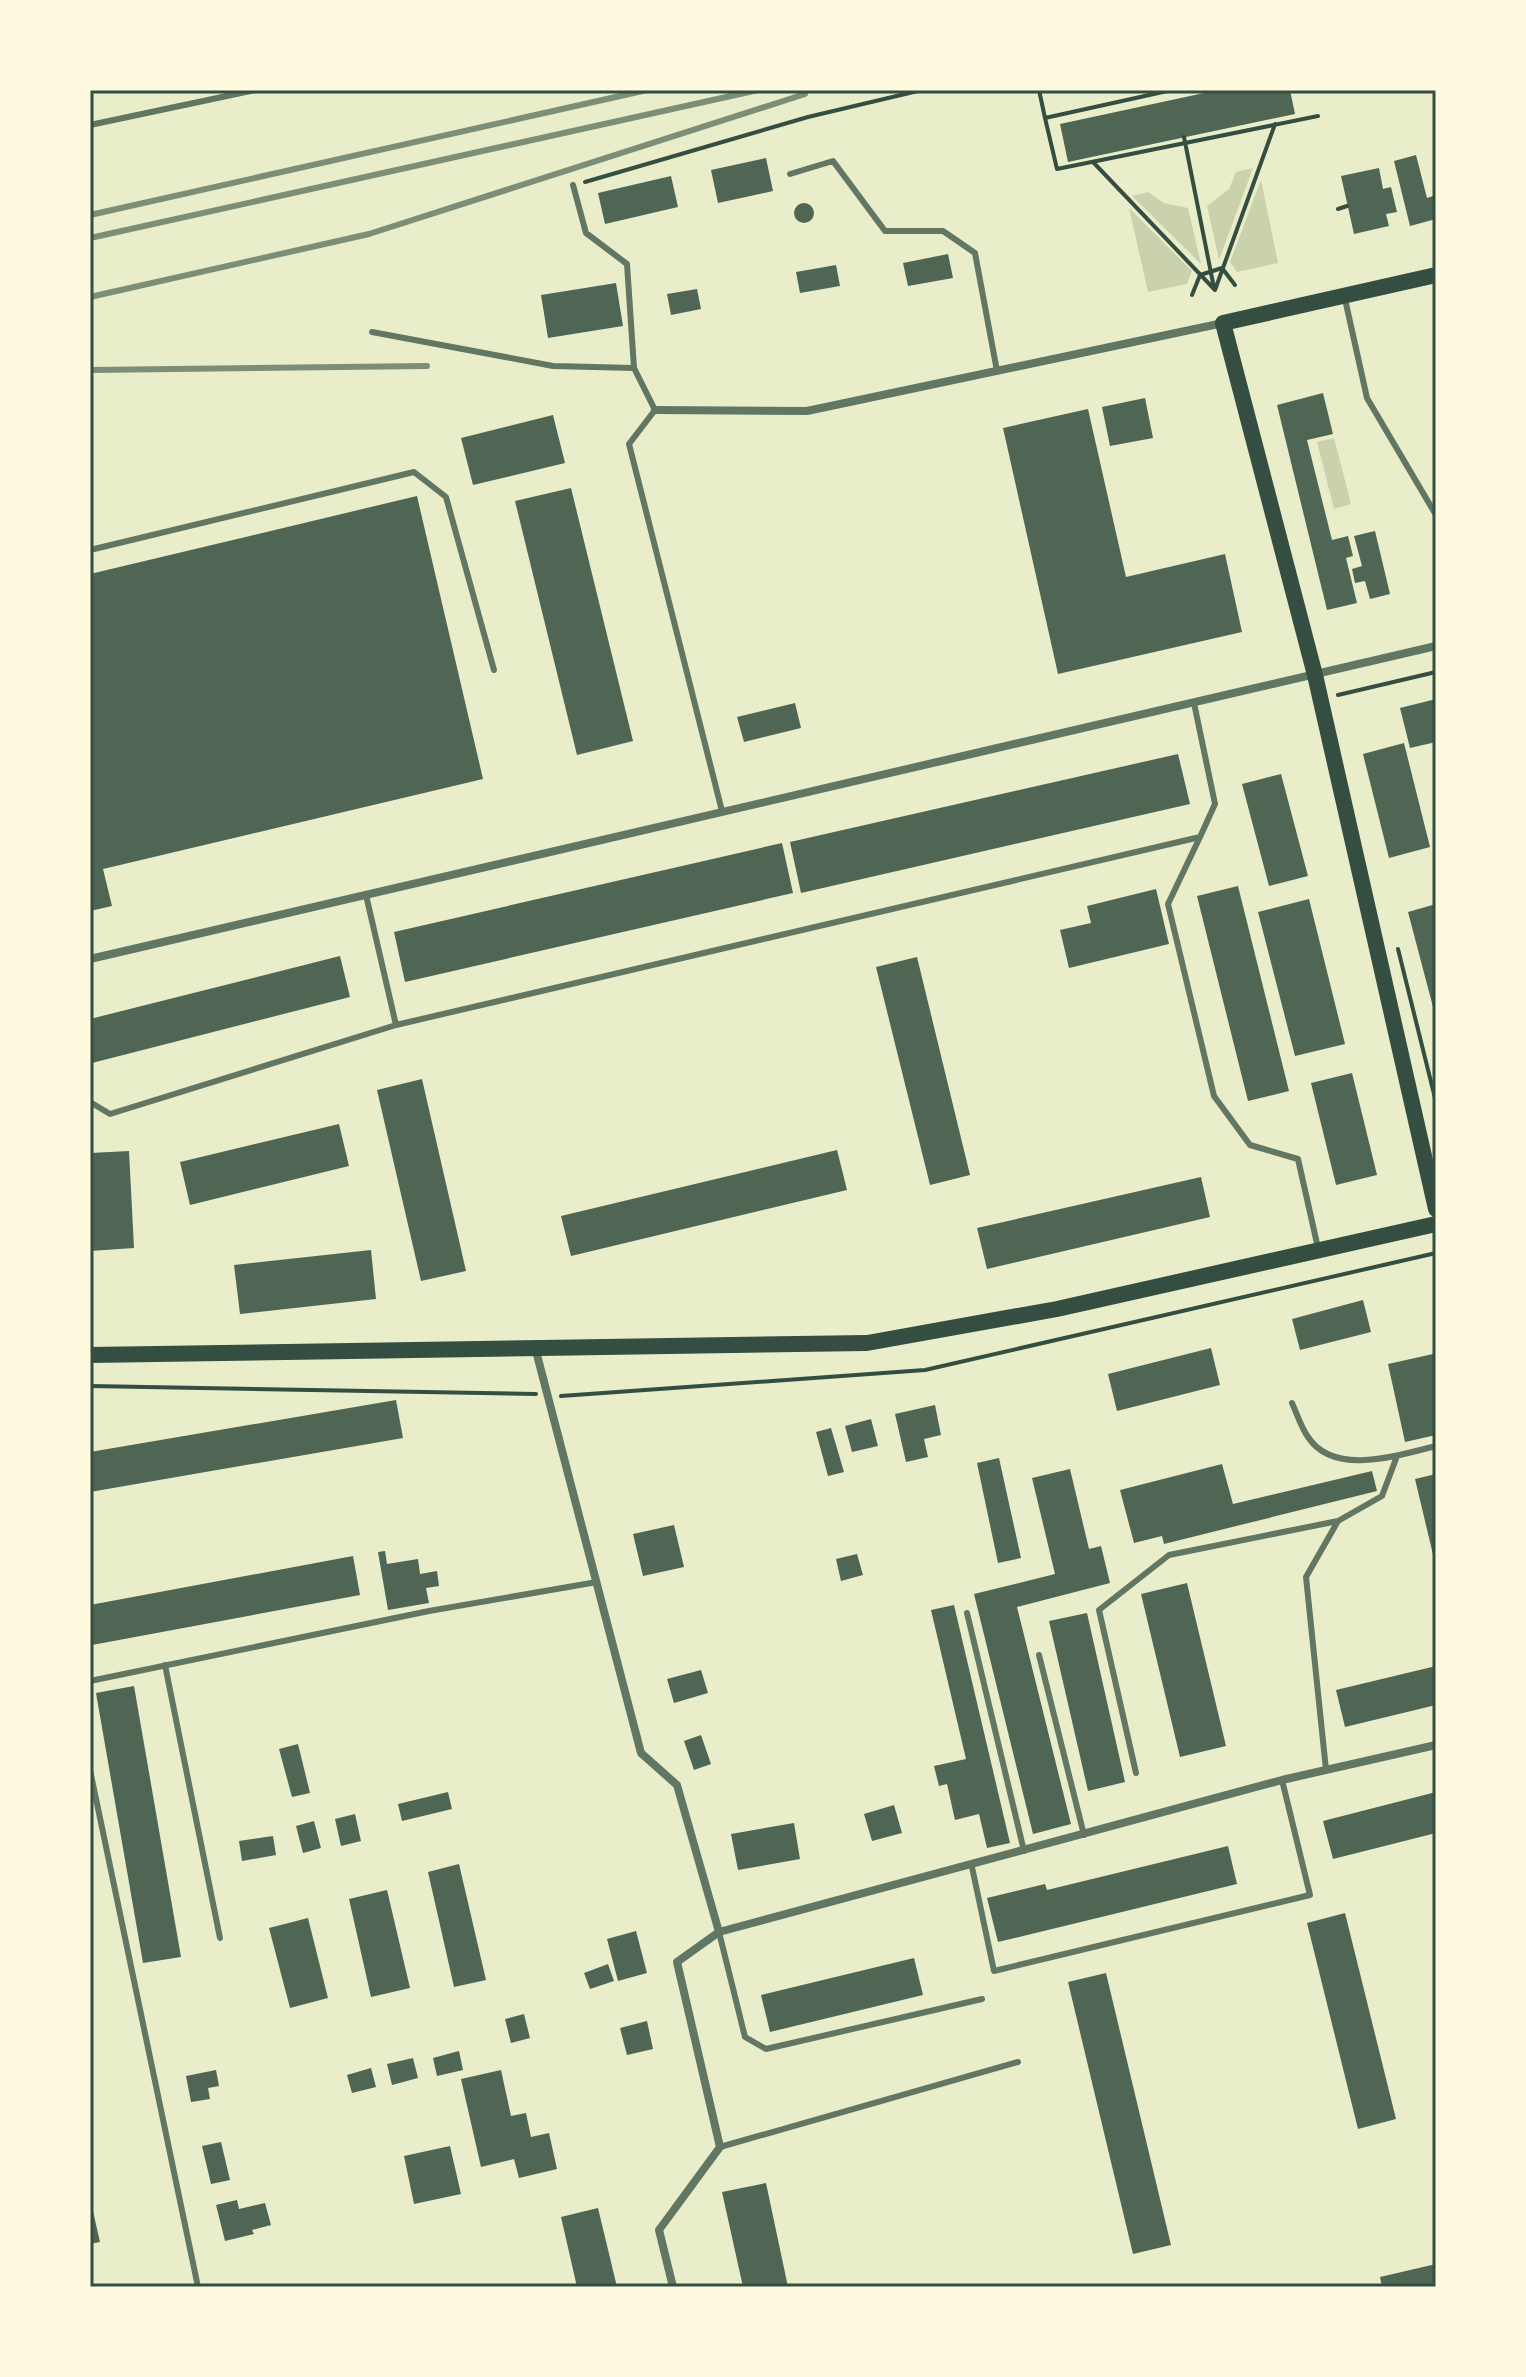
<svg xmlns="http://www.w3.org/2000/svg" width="1526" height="2377" font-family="'Roboto Condensed',sans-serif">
	<rect width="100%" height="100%" fill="#e9edc9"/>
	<path fill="#cad2ad" d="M1253,168l-34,92 -12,-54 22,-17 7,-17z
		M1261,180l17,83 -41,9 -7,-10z
		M1148,192l16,11 24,5 13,56 -69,-68z
		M1129,208l63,63 -5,13 -39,8z
		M1334,438l17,66 -17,5 -17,-67z"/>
	<path fill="#4f6655" d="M1218,90h72l5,24 -227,48 -8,-38z
		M1416,155l11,43 9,-3v24l-26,7 -16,-65z
		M766,158l7,33 -55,12 -7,-33z
		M1379,168l4,21 8,-2 6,25 -11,2 3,12 -35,8 -13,-58z
		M671,176l7,31 -73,17 -7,-31z
		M794 213a10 10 0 1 1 20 0a10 10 0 1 1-20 0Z
		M948,254l5,24 -45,8 -5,-23z
		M836,265l4,21 -40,7 -4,-21z
		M616,283l7,43 -75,12 -7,-43z
		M697,289l4,20 -30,6 -4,-21z
		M1323,393l10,41 -26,6 25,100 16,-4 5,20 -7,2 11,45 -30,7 -50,-205z
		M1145,398l8,40 -43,8 -8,-39z
		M1088,409l38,168 99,-23 17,78 -184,42 -55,-246z
		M553,415l12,48 -92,22 -12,-47z
		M571,488l62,253 -56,14 -62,-254z
		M417,496l66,283 -380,90 9,37 -22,5v-337z
		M1375,531l15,63 -20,5 -5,-18 -10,2 -3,-14 10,-3 -8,-30z
		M1436,699v43l-26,6 -10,-40z
		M795,703l6,25 -57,14 -7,-25z
		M1404,743l26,104 -41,11 -26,-104z
		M1178,754l12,50 -389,89 -11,-51z
		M1281,774l27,102 -39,10 -27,-102z
		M782,843l11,50 -388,89 -11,-50z
		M1238,886l51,205 -41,10 -51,-205z
		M1156,889l13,55 -100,24 -9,-38 31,-7 -4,-17z
		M1309,899l36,145 -50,12 -37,-144z
		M1436,904v102l-3,1 -25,-95z
		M340,956l10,41 -258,66 -2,-44z
		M917,957l53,218 -40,10 -54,-218z
		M1352,1073l25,102 -41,10 -25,-102z
		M422,1079l44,192 -45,10 -44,-191z
		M339,1124l10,42 -159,39 -10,-43z
		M837,1150l10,40 -276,66 -10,-40z
		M129,1151l5,97 -44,3v-98z
		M1201,1177l9,40 -223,52 -10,-41z
		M371,1250l5,49 -136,15 -6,-49z
		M1363,1300l8,32 -71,18 -8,-31z
		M1211,1348l9,37 -103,26 -9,-37z
		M1433,1354l3,81 -31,7 -17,-78z
		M396,1400l7,38 -313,54v-40z
		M935,1405l6,30 -17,4 4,18 -22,5 -11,-48z
		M871,1419l7,27 -26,6 -7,-26z
		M831,1428l13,44 -16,4 -12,-44z
		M999,1458l22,100 -23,5 -21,-100z
		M1222,1464l11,40 139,-33 5,20 -213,53 -2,-8 -28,7 -14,-53z
		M1070,1469l19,80 12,-3 9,37 -93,24 54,217 -38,10 -59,-240 81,-20 -23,-96z
		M1436,1474v89h-1l-20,-84z
		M674,1525l10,42 -41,9 -10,-42z
		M385,1551l2,13 31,-5 2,15 17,-3 2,15 -13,2 3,15 -41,7 -10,-58z
		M857,1554l6,21 -22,6 -5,-22z
		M353,1556l7,39 -268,50 -2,-40z
		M1187,1583l39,163 -46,11 -39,-163z
		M954,1605l56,238 -23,5 -8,-34 -24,6 -8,-36 -8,2 -5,-20 32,-7 -35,-149z
		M1087,1613l38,169 -37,9 -39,-170z
		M1436,1666v39l-91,22 -9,-37z
		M701,1670l7,23 -34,10 -7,-24z
		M134,1686l47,271 -38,6 -47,-270z
		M701,1735l10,29 -17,6 -10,-29z
		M298,1744l12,49 -18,4 -13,-48z
		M448,1792l4,17 -50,12 -4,-17z
		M1436,1792v41l-103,26 -10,-38z
		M894,1805l8,28 -30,8 -8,-27z
		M355,1814l6,27 -20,5 -6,-27z
		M314,1821l7,27 -18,5 -7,-27z
		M794,1823l6,36 -62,11 -7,-36z
		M273,1836l3,19 -34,6 -3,-20z
		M1228,1846l9,38 -239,58 -11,-44 58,-14 2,6z
		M459,1864l27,116 -32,7 -26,-115z
		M387,1890l23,98 -39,9 -22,-98z
		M1345,1913l51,206 -38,10 -51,-206z
		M308,1918l20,80 -38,10 -21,-80z
		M636,1931l11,42 -29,8 -11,-42z
		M914,1958l9,37 -153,37 -9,-37z
		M608,1964l6,17 -24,8 -6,-16z
		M1106,1973l65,272 -38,9 -65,-272z
		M524,2014l6,24 -19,5 -6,-24z
		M647,2021l6,28 -26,6 -7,-27z
		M459,2051l4,19 -26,6 -4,-18z
		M413,2058l5,20 -26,7 -5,-21z
		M371,2068l5,19 -24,6 -5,-18z
		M216,2070l3,16 -11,2 2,11 -19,3 -5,-26z
		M501,2070l10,46 15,-3 5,24 18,-4 8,36 -38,9 -5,-19 -33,8 -20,-88z
		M221,2142l9,38 -19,4 -9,-38z
		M450,2146l11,48 -47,10 -10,-48z
		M766,2183l22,104h-45l-21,-95z
		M90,2198l10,44 -10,2z
		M237,2200l2,9 26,-6 6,22 -19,5 2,4 -29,7 -9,-36z
		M598,2208l19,79h-40l-16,-70z
		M1436,2264v23h-54l-2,-10z"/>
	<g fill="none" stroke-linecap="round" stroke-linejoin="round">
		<path stroke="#344e41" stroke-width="4" d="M1039,90l6,28
			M1172,90l-127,28 12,51 261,-53
			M1184,137l30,151
			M1093,162l122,128
			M585,182l223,-65 114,-27
			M1338,209l9,-3
			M1215,290l60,-166
			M1192,295l8,-20 22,-7 13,17
			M1338,695l98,-23
			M1398,949l38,153
			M90,1386l446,8
			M561,1396l364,-26 511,-117"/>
		<path stroke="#617663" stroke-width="6" d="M90,125l165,-35
			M790,174l43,-13 52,70h58l32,22 22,118
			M573,185l13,48 41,31 7,104 21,42 -26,34 93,367
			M1345,299l22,99 69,117
			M372,332l181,34 81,2
			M90,550l324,-78 32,25 48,173
			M1200,837l-32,67 46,192 36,49 48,14 20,89
			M366,895l30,130
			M90,1102l20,12 286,-89 804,-188 15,-33 -21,-101
			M1292,1403c5,11 9,24 16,34 26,40 91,18 128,9
			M967,1613l57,238
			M1039,1655l45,180
			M165,1665l55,273
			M90,1681l339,-70 168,-29
			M90,1770l108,517
			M1326,1770l-20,-193 32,-56 44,-25 15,-40
			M1136,1773l-37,-163 70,-55 169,-34
			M972,1867l22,104 316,-76 -28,-115
			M719,1932l26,105 21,12 216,-50
			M720,2147l298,-85"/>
		<path stroke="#617663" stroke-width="8" d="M655,410l152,1 416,-88
			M90,959l1346,-313
			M536,1351l105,402 36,32 42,147 -42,30 43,185 -61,83 14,57
			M719,1932l563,-152 154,-35"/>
		<path stroke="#344e41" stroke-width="16" d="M1436,275l-213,48 92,352 121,534
			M90,1355l777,-12 190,-34 379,-85"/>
		<path stroke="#7c8e77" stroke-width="6" d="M90,215l557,-125
			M90,238l668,-148
			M90,297l279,-63 436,-140
			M90,370l337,-4"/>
	</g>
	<rect width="1526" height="2377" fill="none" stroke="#fefae0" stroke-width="184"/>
	<rect x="92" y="92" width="1342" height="2193" fill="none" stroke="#344e41" stroke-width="3"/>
</svg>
